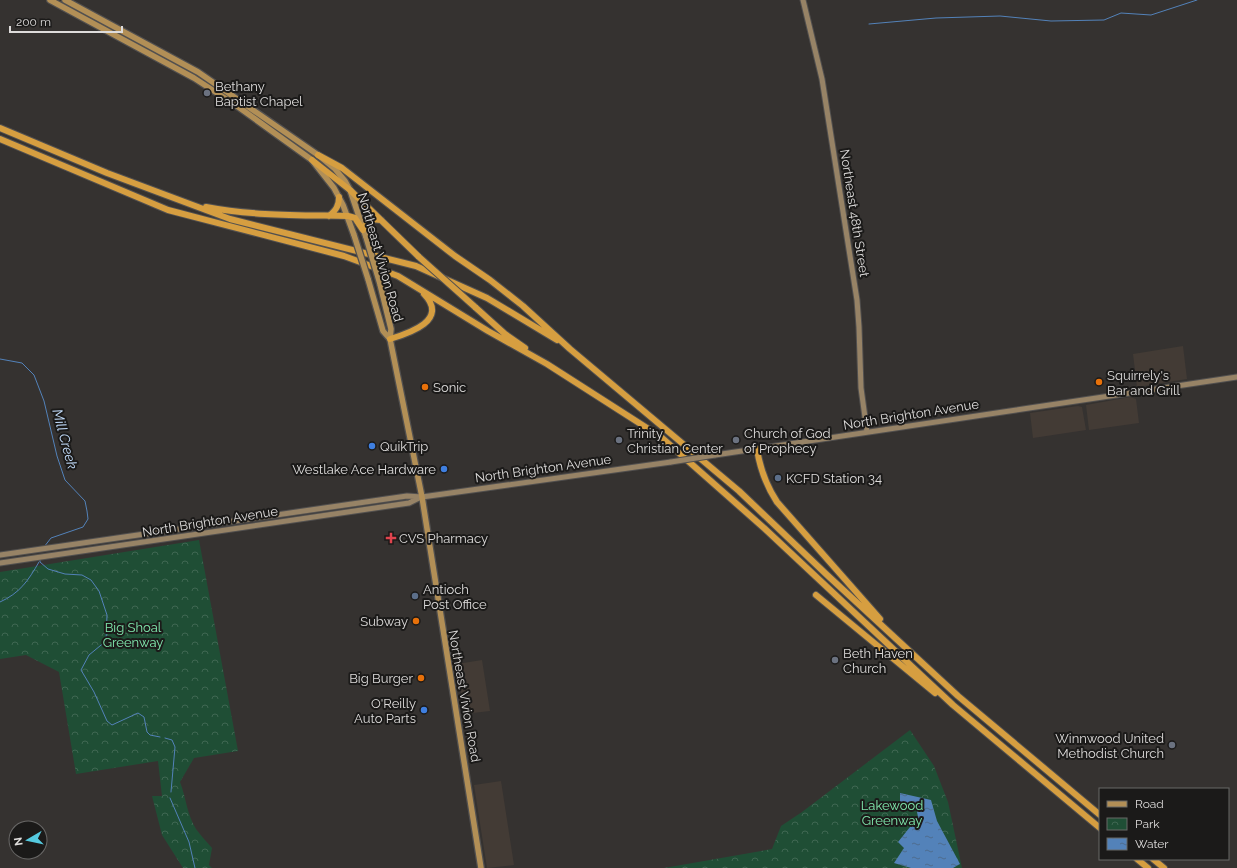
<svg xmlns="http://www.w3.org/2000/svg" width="1237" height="868" font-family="Raleway,sans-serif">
	<defs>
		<pattern id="park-crowns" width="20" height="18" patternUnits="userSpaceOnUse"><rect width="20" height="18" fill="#1f4e35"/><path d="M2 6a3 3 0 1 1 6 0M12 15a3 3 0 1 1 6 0" fill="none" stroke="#3f6752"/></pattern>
		<pattern id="water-ripples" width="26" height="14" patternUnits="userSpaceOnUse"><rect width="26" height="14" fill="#5382b9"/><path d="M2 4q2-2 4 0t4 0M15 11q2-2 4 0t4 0" fill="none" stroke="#4d6c8f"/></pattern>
	</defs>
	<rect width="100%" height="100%" fill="#353230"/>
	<path fill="#433b35" d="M1183,346l4,33 -50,8 -4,-33z
		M1130,397l6,2 3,24 -50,7 -3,-25z
		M1078,406l4,1 4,23 -53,8 -3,-25z
		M482,660l8,51 -26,3 -7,-50z
		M501,781l13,84 -27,3 -13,-83z"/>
	<path fill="url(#park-crowns)" d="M199,540l39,211 -44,7 -14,24c6,15 7,33 16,47 5,7 11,13 16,19l-3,17 3,3h-29l-21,-33 -10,-39h10l-4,-35 -82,13 -17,-102 -33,-17 -26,4v-87z
		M910,730l24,36 14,36 14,66h-298l108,-19 9,-23 21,-14z"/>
	<path fill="url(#water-ripples)" d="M900,793l31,7 6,21 23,43 -7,4h-42l-17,-5 10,-15 -6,-6 20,-25 -2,-10 -16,-5z"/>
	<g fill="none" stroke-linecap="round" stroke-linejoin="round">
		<path stroke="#5382b9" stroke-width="1" d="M869,24l67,-6 64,-2 51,5 53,-1 17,-7 30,2 46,-15
			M0,359l22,4 12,12 10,26 13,55 8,24 20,21 2,10 1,8 -5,8 -32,11 -7,9
			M40,560v2l8,7 17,5 17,1 9,5 8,11 8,24 -1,26 -17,14 -8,15 13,22 13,29 5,4 26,-12 6,4 3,15 3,3 10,2
			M0,602c20,-9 28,-21 39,-40
			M165,738l7,2 3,7 -4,45
			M170,798l19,44 6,26"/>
		<defs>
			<path id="secondary" d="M803,0l19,79 35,221 2,27 2,61 6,44
				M715,455l522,-78
				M0,555l407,-59 15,1 249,-35
				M0,563l409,-60 12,-6"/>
			<path id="primary" d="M50,0l144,78 43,28 75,54 22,28 9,17 11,30
				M65,0l133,72 120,83 17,14 10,12 5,9 16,47
				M368,279l15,52 7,8
				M380,284l11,45 -1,10 32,158 59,371"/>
			<path id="highway" d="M0,128l107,45 123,46 186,47 71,32 70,42
				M0,139l168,71 176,46 54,20 90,55 59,33 114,73 103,91 189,177 147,123
				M318,155l24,13 113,88 35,24 33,26 47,43 169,142 87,83 132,122 142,119
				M312,160l38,30 69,67
				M206,207c47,9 94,8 142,9l7,2 8,12c4,-9 8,-12 18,-10
				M329,216c7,-6 10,-10 10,-19
				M475,307l30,27 20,14
				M390,339c20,-6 59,-19 34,-45
				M757,449c3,20 9,36 20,53l103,117
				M816,595l119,98
				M1137,859l11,9
				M1153,859l11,9"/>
		</defs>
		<use href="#secondary" stroke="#52504f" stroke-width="7"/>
		<use href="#primary" stroke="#52504f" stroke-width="8"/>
		<use href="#highway" stroke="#52504f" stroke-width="8"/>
		<use href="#secondary" stroke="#978366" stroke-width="5"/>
		<use href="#primary" stroke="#b28f56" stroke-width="5.5"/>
		<use href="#highway" stroke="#d69e40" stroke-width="6"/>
		<defs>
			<path id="secondary-bridge" d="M671,462l44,-7"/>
			<path id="primary-bridge" d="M354,235l14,44
				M366,237l14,47"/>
			<path id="highway-bridge" d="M419,257l56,50"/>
		</defs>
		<use href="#secondary-bridge" stroke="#52504f" stroke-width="7" stroke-linecap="butt"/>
		<use href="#primary-bridge" stroke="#52504f" stroke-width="8" stroke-linecap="butt"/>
		<use href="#highway-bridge" stroke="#52504f" stroke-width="8" stroke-linecap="butt"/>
		<use href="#secondary-bridge" stroke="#978366" stroke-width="5"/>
		<use href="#primary-bridge" stroke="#b28f56" stroke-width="5.5"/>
		<use href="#highway-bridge" stroke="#d69e40" stroke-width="6"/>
	</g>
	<g fill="#6b7280" stroke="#1b1a19" stroke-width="1.5">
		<circle cx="207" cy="93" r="4"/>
		<circle cx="619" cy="440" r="4"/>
		<circle cx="736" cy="440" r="4"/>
		<circle cx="835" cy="660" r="4"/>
		<circle cx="1172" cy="745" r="4"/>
	</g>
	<g fill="#e8710a" stroke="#1b1a19" stroke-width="1.5">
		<circle cx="1099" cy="382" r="4"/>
		<circle cx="425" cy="387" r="4"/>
		<circle cx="416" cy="621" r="4"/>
		<circle cx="421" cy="678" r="4"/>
	</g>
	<g fill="#3f7fe0" stroke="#1b1a19" stroke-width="1.5">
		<circle cx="372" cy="446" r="4"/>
		<circle cx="444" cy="469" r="4"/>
		<circle cx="424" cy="710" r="4"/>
	</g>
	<g fill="#5c6f8a" stroke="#1b1a19" stroke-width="1.5">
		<circle cx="778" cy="478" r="4"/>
		<circle cx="415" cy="596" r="4"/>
	</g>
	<path fill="#e0444e" stroke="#1b1a19" stroke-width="1.5" d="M389 532h4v4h4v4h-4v4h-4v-4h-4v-4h4z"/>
	<g text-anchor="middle" stroke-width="4" stroke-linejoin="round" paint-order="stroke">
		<g font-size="13" fill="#dedcdb" stroke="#1b1a19" text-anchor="start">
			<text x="215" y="91">Bethany<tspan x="215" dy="15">Baptist Chapel</tspan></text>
			<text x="1107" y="380">Squirrely's<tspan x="1107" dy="15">Bar and Grill</tspan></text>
			<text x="433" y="392">Sonic</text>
			<text x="627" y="438">Trinity<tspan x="627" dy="15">Christian Center</tspan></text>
			<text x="744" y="438">Church of God<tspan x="744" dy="15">of Prophecy</tspan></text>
			<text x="380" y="451">QuikTrip</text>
			<text x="436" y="474" text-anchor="end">Westlake Ace Hardware</text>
			<text x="786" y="483">KCFD Station 34</text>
			<text x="399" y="543">CVS Pharmacy</text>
			<text x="423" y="594">Antioch<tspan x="423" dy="15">Post Office</tspan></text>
			<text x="408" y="626" text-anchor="end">Subway</text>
			<text x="843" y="658">Beth Haven<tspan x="843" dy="15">Church</tspan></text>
			<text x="413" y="683" text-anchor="end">Big Burger</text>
			<text x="416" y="708" text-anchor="end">O'Reilly<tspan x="416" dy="15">Auto Parts</tspan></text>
			<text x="1164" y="743" text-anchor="end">Winnwood United<tspan x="1164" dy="15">Methodist Church</tspan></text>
		</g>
		<g font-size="13" fill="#dedcdb" stroke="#1b1a19">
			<text transform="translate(855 213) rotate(81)" y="5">Northeast 48th Street</text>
			<text transform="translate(381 257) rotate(74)" y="5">Northeast Vivion Road</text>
			<text transform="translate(911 414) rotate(-9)" y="5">North Brighton Avenue</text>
			<text transform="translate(543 468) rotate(-8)" y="5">North Brighton Avenue</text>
			<text transform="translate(210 521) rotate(-9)" y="5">North Brighton Avenue</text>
			<text transform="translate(465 696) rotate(80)" y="5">Northeast Vivion Road</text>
		</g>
		<g font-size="13" fill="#80e8ad" stroke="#1b1a19">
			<text x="133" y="632">Big Shoal<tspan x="133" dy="15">Greenway</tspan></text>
			<text x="892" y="810">Lakewood<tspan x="892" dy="15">Greenway</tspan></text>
		</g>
		<g font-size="14" font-style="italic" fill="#c5dffe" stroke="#1b1a19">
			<text transform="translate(65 439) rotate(75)" y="5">Mill Creek</text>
		</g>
	</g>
	<rect x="1099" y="788" width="130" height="72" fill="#1b1a19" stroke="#696867"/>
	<rect x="1107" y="801" width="20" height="6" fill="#b28f56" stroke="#696867"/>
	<text x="1135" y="808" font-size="12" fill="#dedcdb">Road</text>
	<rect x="1107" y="818" width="20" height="12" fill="url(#park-crowns)" stroke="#696867"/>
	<text x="1135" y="828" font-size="12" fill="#dedcdb">Park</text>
	<rect x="1107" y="838" width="20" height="12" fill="url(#water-ripples)" stroke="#696867"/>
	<text x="1135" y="848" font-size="12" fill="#dedcdb">Water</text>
	<g transform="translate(28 840) rotate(261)"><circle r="19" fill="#1b1a19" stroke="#696867"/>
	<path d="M0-3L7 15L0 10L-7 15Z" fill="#55cadf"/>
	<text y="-6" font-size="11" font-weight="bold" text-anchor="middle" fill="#dedcdb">N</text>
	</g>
	<path d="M10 26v6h112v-6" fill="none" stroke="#dedcdb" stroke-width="2"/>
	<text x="16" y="26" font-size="12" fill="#dedcdb" stroke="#1b1a19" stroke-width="3" paint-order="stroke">200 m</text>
</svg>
